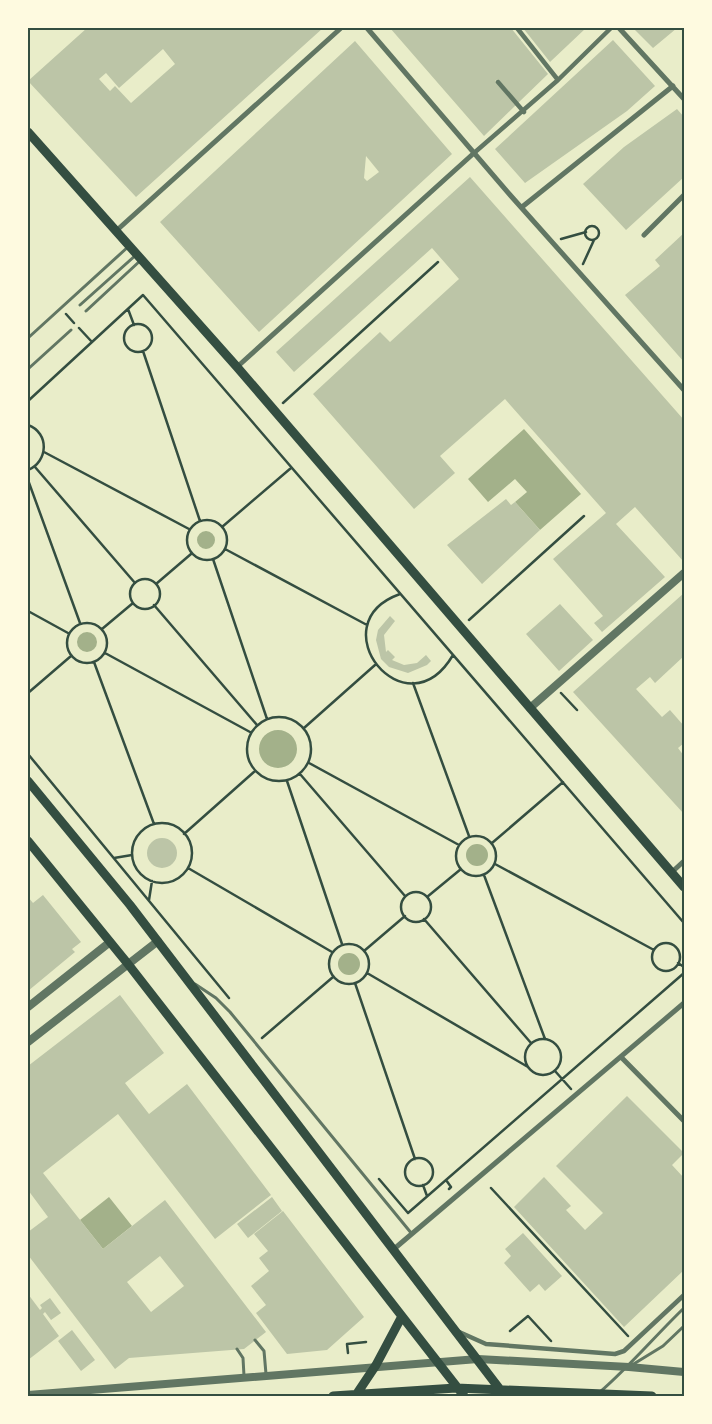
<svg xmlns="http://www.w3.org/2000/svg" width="712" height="1424" font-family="Poppins,sans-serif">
	<rect width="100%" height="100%" fill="#e9edc9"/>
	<path fill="#a3b18a" d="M524,429l57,65 -41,36 -25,-28 12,-10 -12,-13 -27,23 -20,-23z
		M197 540a9 9 0 1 1 18 0a9 9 0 1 1-18 0Z
		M77 642a10 10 0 1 1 20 0a10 10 0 1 1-20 0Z
		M259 749a19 19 0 1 1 38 0a19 19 0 1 1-38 0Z
		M466 855a11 11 0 1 1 22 0a11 11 0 1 1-22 0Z
		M338 964a11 11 0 1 1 22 0a11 11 0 1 1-22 0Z
		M109,1197l23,29 -29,23 -23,-29z"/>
	<path fill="#bcc5a7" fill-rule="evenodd" d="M87,28h236l-187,169 -108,-116zM163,49l12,15 -44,39 -16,-17 -5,5 -11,-12 7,-6 13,15z
		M390,28h121l37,46 -30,29 -20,-24 -3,2 21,24 -32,31z
		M523,28h63l-36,34z
		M633,28h44l-24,20z
		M613,40l42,46 -28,25 -102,72 -30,-34z
		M355,41l97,113 -193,178 -99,-110zM366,156l13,16 -12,9 -3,-3z
		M677,109l7,8v60l-58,53 -43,-46 41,-37z
		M470,177l214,243v140l-1,1 -48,-54 -19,17 49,53 -63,55 -8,-9 9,-7 -50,-57 53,-46 -101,-114 -65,57 15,17 -41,36 -101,-115 67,-62 10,10 69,-63 -27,-31 -138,124 -18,-20z
		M684,233v129l-59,-67 35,-29 -5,-6z
		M506,499l5,6 4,-3 25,28 -58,54 -35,-39z
		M684,593v63l-29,27 -5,-6 -14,12 26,28 8,-7 14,16v17l-6,5 6,8v58l-111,-122z
		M560,604l33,36 -34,31 -33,-37z
		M390,616l5,5 -11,14 2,17 2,-2 7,7 -3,3 12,5 13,-2 9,-8 5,6 -4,4 -19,8 -19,-6 -8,-8 -5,-19 2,-10z
		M147 853a15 15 0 1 1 30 0a15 15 0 1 1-30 0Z
		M43,895l38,47 -9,7 3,3 -47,39v-94l5,6z
		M120,995l44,58 -39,30 24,31 38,-30 84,111 -56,44 -97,-125 -75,59 60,76 62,-49 101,132 -22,17 -115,9 -14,11 -87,-114v-23l20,-15 -20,-27v-124zM160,1256l24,30 -33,26 -24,-30z
		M627,1096l57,57 -12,12 12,13v92l-60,57 -110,-120 30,-30 27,29 -5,4 19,20 18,-17 -47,-47z
		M272,1197l10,14 -34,27 -11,-14z
		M283,1211l81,106 -37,33 -40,4 -31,-41 10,-8 -15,-19 18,-15 -10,-13 9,-7 -14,-17z
		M523,1233l39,43 -17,15 -6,-7 -9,8 -26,-29 7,-7 -6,-7z
		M28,1294l12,16 2,-2 -2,-3 10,-7 11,15 -10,7 -6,-8 -2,2 16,22 -31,24z
		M72,1330l23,30 -14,11 -23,-30z"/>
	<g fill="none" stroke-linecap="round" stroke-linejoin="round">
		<path stroke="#344e41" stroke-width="2.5" d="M585 233a7 7 0 1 1 14 0a7 7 0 1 1-14 0Z
			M561,239l25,-7
			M583,264l11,-24
			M128,309l6,16
			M66,314l8,9
			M124 338a14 14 0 1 1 28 0a14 14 0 1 1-28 0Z
			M79,328l13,14
			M143,351l57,170
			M28,401l115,-106 541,628
			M283,403l155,-141
			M28,425c22,8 20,37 0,45
			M44,452l145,77
			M35,467l100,116
			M28,480l52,143
			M187 540a20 20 0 1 1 40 0a20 20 0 1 1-40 0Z
			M222,527l69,-59
			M225,549l142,76
			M213,559l54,160
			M130 594a15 15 0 1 1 30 0a15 15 0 1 1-30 0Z
			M156,584l35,-30
			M400,594c-83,30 6,141 53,61
			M154,605l103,120
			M28,611l40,22
			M469,620l115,-104
			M67 643a20 20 0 1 1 40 0a20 20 0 1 1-40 0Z
			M102,629l31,-26
			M105,653l145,79
			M94,662l60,162
			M413,683l56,153
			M28,693l43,-37
			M561,693l16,17
			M247 749a32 32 0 1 1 64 0a32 32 0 1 1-64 0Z
			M304,728l71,-63
			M28,754l201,244
			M309,763l150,82
			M300,774l105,122
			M287,781l55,163
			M132 853a30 30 0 1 1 60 0a30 30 0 1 1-60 0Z
			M184,834l71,-63
			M456 856a20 20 0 1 1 40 0a20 20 0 1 1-40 0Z
			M492,843l71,-61
			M114,858l18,-3
			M495,864l159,86
			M188,868l144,84
			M484,875l61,164
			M401 907a15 15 0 1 1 30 0a15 15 0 1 1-30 0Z
			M427,897l34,-28
			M149,900l3,-19
			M424,919l107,124
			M652 957a14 14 0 1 1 28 0a14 14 0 1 1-28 0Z
			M329 964a20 20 0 1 1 40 0a20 20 0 1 1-40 0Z
			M364,951l41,-35
			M678,963l6,4
			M367,973l161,94
			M355,983l60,176
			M262,1038l71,-61
			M525 1057a18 18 0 1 1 36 0a18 18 0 1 1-36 0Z
			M555,1071l16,18
			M405 1172a14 14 0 1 1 28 0a14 14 0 1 1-28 0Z
			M379,1179l29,34 276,-240
			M446,1180l5,7 -2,2
			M423,1185l4,11
			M491,1188l137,148
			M510,1331l18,-15 23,25
			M348,1353l-1,-9 19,-2"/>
		<path stroke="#617663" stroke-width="3" d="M80,305l56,-50
			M86,311l55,-51
			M28,338l101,-92
			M28,369l43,-39
			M195,984l21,14 14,14 182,222
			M255,1340l9,11 2,23
			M237,1349l6,9 1,18
			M632,1365l31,-19 21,-20
			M600,1392c30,-26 55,-56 84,-84"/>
		<path stroke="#617663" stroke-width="4.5" d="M517,28l41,52
			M498,82l26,30
			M474,153l84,-73 53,-52
			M457,1331l29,13 129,10 9,-3 60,-56"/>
		<path stroke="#617663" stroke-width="5" d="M367,28l144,168 173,194
			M619,28l65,71
			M522,207l151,-121
			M116,231l225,-203
			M644,235l40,-40
			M237,367l237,-214
			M672,872l12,-11
			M621,1057l63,64
			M394,1249l290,-246"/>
		<path stroke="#617663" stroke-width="8" d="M530,708l154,-135
			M28,1007l82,-65
			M28,1042l130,-101
			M28,1395l450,-36 151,8 55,5"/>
		<path stroke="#344e41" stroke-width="9" d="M28,132l209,235 447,520
			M28,781l102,124 375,491
			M28,841l100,123 336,432
			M356,1395l20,-30 25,-47
			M333,1396l123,-8 196,8"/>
	</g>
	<rect width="712" height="1424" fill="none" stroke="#fefae0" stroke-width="58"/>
	<rect x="29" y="29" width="654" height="1366" fill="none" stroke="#344e41" stroke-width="2"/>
</svg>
